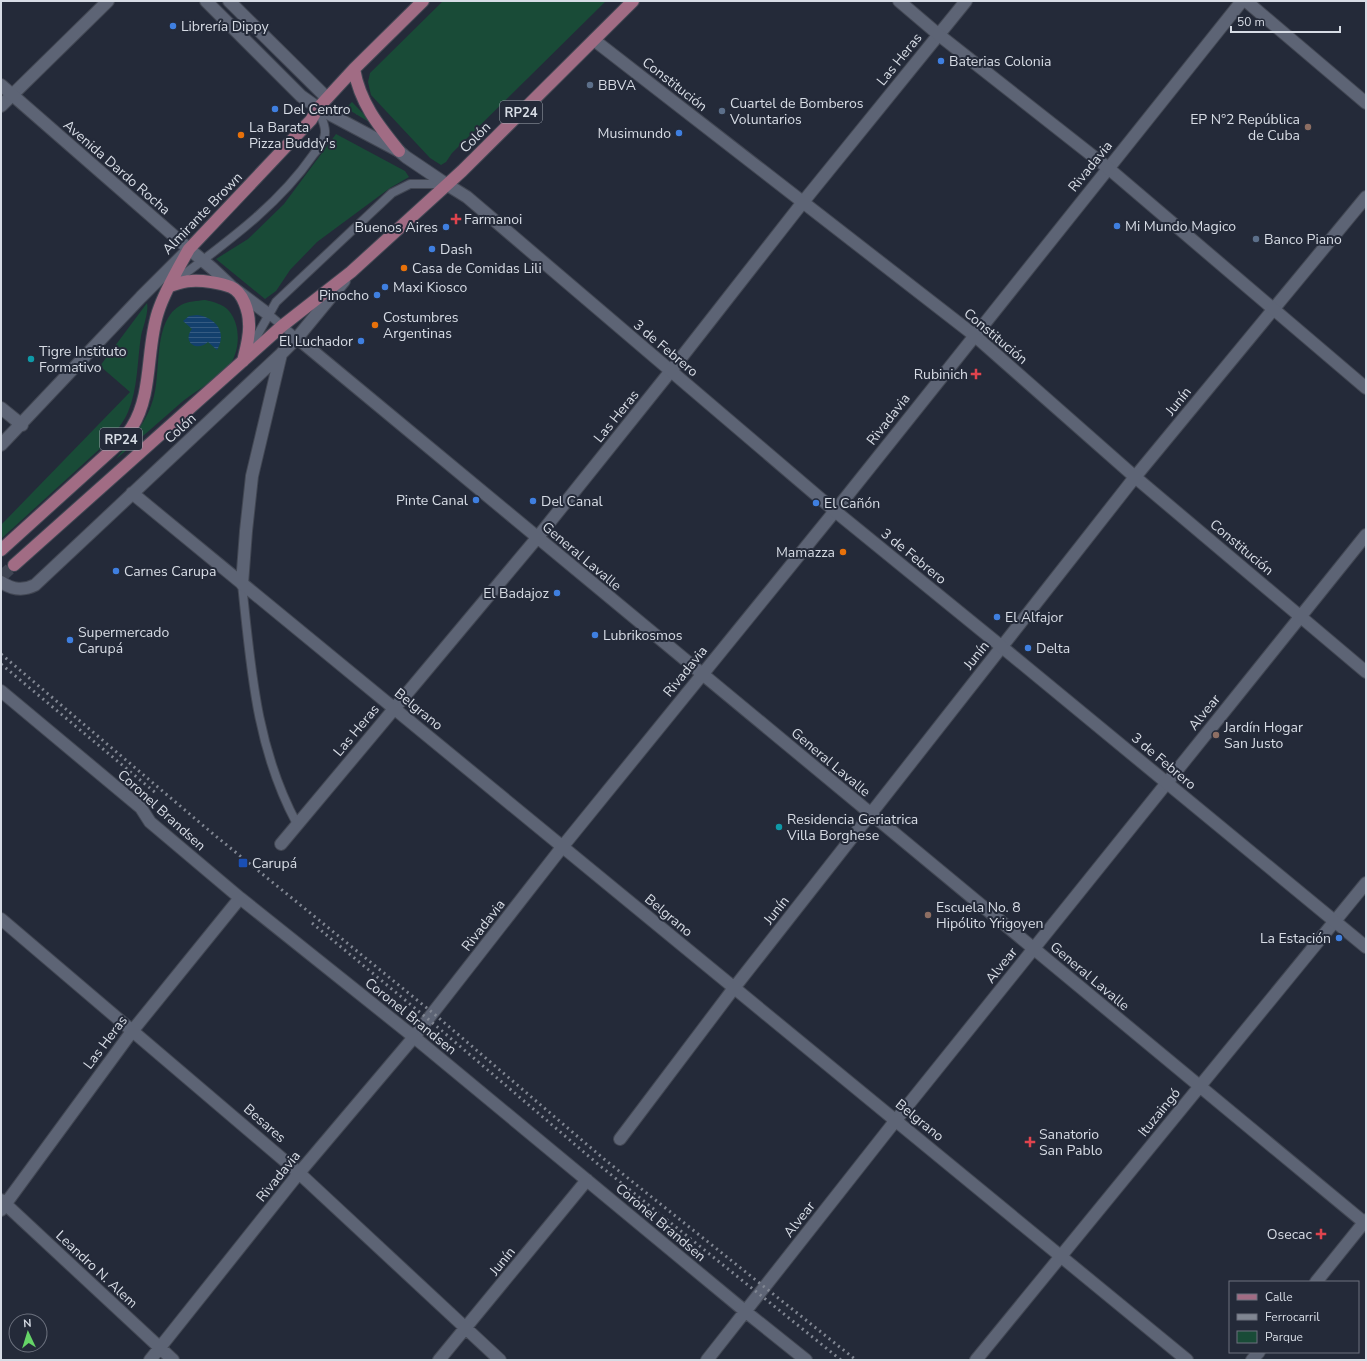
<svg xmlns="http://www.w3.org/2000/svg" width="1367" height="1361" font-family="'Nunito Sans',sans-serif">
	<defs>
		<pattern id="grass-tufts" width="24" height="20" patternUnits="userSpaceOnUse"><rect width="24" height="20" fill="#194b37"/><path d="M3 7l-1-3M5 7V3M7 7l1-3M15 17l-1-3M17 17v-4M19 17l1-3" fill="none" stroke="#3a6454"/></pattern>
		<pattern id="water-rules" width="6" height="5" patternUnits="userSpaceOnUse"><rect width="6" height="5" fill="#13406d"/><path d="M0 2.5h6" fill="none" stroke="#355b82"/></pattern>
	</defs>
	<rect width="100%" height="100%" fill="#242a39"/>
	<path fill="url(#grass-tufts)" d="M352,102l22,23 -28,-17z"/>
	<path fill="#194b37" d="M443,1h163l-154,152 -6,9 -5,3 -11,-7 -59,-63 -3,-13 2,-9z
		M336,134l69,37 4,6 -19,11 -73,54 -27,28 -14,21 -11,8 -49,-40 32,-20 36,-35z
		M205,300c9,2 18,4 24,11 13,15 11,44 -2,57 -12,12 -30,22 -44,33 -22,19 -44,39 -67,58 15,-19 32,-38 38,-63 7,-27 -1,-76 27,-91 7,-4 16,-4 24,-5z
		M147,303c2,9 -4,24 -6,33 -4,26 -3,52 -13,76 -5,12 -15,23 -24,33l-103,94v-14l129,-133 -30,-26z"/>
	<path fill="url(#water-rules)" d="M197,315c18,2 31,17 20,35l-9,-8c-12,11 -26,-1 -16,-13l-9,-8 6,-5z"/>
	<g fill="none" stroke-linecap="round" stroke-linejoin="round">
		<path stroke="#3f4553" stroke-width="12" stroke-dasharray="12 6" stroke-linecap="butt" d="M1,577l13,-12"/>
		<defs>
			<path id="service" d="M174,282c50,-38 103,-75 139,-127 5,-6 13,-15 12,-24 0,-7 -5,-16 -7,-23
				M268,314l29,24
				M249,350l27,-48 116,-109 18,-9h36
				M242,584c9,85 14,164 55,240"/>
			<path id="minor" d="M594,40l380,295 161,142 231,195
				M1,106l107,-105
				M297,338l1069,886
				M1,408l21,17
				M1,445l140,-148 48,-48 24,20 19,18 36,27
				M132,493l1055,867
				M1,582c12,8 22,9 34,3l246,-231 16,-16 47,-57
				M242,584l4,-53 6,-55 29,-122
				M1,691l140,117 9,14 90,76 174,139 332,275 60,48
				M281,844l256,-306 133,-166 133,-170 163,-201
				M1,919l298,254 201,187
				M620,1139l114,-151 401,-511 231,-280
				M1,1200l172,160
				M1,1210l132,-180 107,-132
				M1316,1282l50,-62
				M150,1360l149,-187 115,-136 149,-191 272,-335 407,-510
				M439,1360l148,-180
				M707,1360l189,-240 470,-585
				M976,1360l390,-477
				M1252,1360l7,-8"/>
			<path id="tertiary" d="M1,85l188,164
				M446,184l21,13 368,314 167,136 364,300"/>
			<path id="secondary" d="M206,1l95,95 17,12 81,43 7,6 40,27
				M229,1l98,97
				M899,1l40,34 169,133 258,220
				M1246,1l120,102"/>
			<path id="primary" d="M354,69c6,34 24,56 45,82
				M170,286c6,-2 14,-5 21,-5 11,-1 30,2 40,6 12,5 18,25 18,37 1,12 -3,25 -6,37
				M1,550l115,-104c5,-6 12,-12 16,-19 21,-33 14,-79 26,-115 7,-22 20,-43 31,-63l122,-129 7,-12 36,-39 69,-68
				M14,565l268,-239 69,-54 111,-101 171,-170"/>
		</defs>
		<use href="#service" stroke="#424753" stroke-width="10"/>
		<use href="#minor" stroke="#424753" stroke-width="14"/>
		<use href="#tertiary" stroke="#424753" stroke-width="14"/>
		<use href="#secondary" stroke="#424753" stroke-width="14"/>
		<use href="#primary" stroke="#424753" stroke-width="14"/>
		<use href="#service" stroke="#5d6475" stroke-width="8"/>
		<use href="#minor" stroke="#5d6475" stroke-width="12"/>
		<use href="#tertiary" stroke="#5d6475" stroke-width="12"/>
		<use href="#secondary" stroke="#5d6475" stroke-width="12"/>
		<use href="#primary" stroke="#a16c84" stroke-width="12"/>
		<path stroke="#808692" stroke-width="3" stroke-dasharray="2 4" stroke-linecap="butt" d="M1,654l211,179 221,180 171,146 252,201
			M1,664l156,130
			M312,923l116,96 171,146 242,195"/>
	</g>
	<g fill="#3f7fe0" stroke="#242a39" stroke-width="1.5">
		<circle cx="173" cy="26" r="4"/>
		<circle cx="941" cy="61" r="4"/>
		<circle cx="275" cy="109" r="4"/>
		<circle cx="679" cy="133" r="4"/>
		<circle cx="1117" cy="226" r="4"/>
		<circle cx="446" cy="227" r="4"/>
		<circle cx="432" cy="249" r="4"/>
		<circle cx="385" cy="287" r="4"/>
		<circle cx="377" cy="295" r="4"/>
		<circle cx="361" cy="341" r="4"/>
		<circle cx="476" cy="500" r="4"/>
		<circle cx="533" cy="501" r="4"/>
		<circle cx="816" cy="503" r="4"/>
		<circle cx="116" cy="571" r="4"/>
		<circle cx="557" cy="593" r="4"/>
		<circle cx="997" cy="617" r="4"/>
		<circle cx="595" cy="635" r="4"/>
		<circle cx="70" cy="640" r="4"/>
		<circle cx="1028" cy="648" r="4"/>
		<circle cx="1339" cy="938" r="4"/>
	</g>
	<g fill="#5c6f8a" stroke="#242a39" stroke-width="1.5">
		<circle cx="590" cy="85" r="4"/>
		<circle cx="722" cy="111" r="4"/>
		<circle cx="1256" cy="239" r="4"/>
	</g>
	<g fill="#8d6e63" stroke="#242a39" stroke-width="1.5">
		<circle cx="1308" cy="127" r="4"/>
		<circle cx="1216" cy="735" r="4"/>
		<circle cx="928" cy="915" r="4"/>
	</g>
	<g fill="#e8710a" stroke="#242a39" stroke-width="1.5">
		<circle cx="241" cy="135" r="4"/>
		<circle cx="404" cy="268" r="4"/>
		<circle cx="375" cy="325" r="4"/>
		<circle cx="843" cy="552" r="4"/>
	</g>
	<g fill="#e0444e" stroke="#242a39" stroke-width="1.5">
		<path d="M454 213h4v4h4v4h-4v4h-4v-4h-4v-4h4z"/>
		<path d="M974 368h4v4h4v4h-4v4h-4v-4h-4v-4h4z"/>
		<path d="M1028 1136h4v4h4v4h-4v4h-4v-4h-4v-4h4z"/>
		<path d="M1319 1228h4v4h4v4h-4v4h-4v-4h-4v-4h4z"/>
	</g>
	<g fill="#0f9aa8" stroke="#242a39" stroke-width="1.5">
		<circle cx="31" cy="359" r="4"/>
		<circle cx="779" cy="827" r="4"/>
	</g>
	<rect fill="#1a4fb4" stroke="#242a39" stroke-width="1.5" x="238" y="858" width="10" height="10" rx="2"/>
	<g text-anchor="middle" stroke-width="4" stroke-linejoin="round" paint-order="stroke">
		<g fill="#242a39" stroke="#a1a7b1" stroke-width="1">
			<rect x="500" y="101" width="42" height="22" rx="3"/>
			<rect x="100" y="428" width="42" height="22" rx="3"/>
		</g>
		<g font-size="13" font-weight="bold" fill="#d7dce5">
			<text x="521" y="117">RP24</text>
			<text x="121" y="444">RP24</text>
		</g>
		<g font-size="14" fill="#d7dce5" stroke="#242a39" text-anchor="start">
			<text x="181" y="31">Librería Dippy</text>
			<text x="949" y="66">Baterias Colonia</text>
			<text x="598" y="90">BBVA</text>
			<text x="730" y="108">Cuartel de Bomberos<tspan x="730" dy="16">Voluntarios</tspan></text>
			<text x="283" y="114">Del Centro</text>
			<text x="1300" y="124" text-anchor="end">EP Nº2 República<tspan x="1300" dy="16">de Cuba</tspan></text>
			<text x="249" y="132">La Barata<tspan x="249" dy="16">Pizza Buddy's</tspan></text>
			<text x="671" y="138" text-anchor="end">Musimundo</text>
			<text x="464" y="224">Farmanoi</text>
			<text x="1125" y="231">Mi Mundo Magico</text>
			<text x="438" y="232" text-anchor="end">Buenos Aires</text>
			<text x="1264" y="244">Banco Piano</text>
			<text x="440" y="254">Dash</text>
			<text x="412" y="273">Casa de Comidas Lili</text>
			<text x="393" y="292">Maxi Kiosco</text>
			<text x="369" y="300" text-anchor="end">Pinocho</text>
			<text x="383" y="322">Costumbres<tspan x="383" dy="16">Argentinas</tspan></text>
			<text x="353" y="346" text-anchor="end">El Luchador</text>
			<text x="39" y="356">Tigre Instituto<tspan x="39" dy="16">Formativo</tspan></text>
			<text x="968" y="379" text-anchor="end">Rubinich</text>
			<text x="468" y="505" text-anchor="end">Pinte Canal</text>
			<text x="541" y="506">Del Canal</text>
			<text x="824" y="508">El Cañón</text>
			<text x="835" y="557" text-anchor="end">Mamazza</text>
			<text x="124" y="576">Carnes Carupa</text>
			<text x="549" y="598" text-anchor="end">El Badajoz</text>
			<text x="1005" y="622">El Alfajor</text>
			<text x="78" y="637">Supermercado<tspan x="78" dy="16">Carupá</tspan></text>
			<text x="603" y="640">Lubrikosmos</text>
			<text x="1036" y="653">Delta</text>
			<text x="1224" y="732">Jardín Hogar<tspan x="1224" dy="16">San Justo</tspan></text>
			<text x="787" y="824">Residencia Geriatrica<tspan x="787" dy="16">Villa Borghese</tspan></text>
			<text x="252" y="868">Carupá</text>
			<text x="936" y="912">Escuela No. 8<tspan x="936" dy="16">Hipólito Yrigoyen</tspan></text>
			<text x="1331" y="943" text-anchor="end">La Estación</text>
			<text x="1039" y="1139">Sanatorio<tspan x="1039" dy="16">San Pablo</tspan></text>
			<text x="1312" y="1239" text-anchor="end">Osecac</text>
		</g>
		<g font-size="14" fill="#d7dce5" stroke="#242a39">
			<text transform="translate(899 59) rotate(-51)" y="5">Las Heras</text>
			<text transform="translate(675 84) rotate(38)" y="5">Constitución</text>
			<text transform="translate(475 137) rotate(-45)" y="5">Colón</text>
			<text transform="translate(1090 166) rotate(-51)" y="5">Rivadavia</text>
			<text transform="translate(117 167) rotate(41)" y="5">Avenida Dardo Rocha</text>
			<text transform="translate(202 213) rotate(-46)" y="5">Almirante Brown</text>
			<text transform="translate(996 336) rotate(40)" y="5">Constitución</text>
			<text transform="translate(666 348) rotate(40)" y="5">3 de Febrero</text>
			<text transform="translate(1178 401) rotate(-51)" y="5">Junín</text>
			<text transform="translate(616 416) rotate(-51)" y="5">Las Heras</text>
			<text transform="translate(888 419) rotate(-52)" y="5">Rivadavia</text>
			<text transform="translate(180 428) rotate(-43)" y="5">Colón</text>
			<text transform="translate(1242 547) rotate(40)" y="5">Constitución</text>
			<text transform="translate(582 556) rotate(40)" y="5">General Lavalle</text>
			<text transform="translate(914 556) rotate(39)" y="5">3 de Febrero</text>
			<text transform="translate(976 655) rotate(-52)" y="5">Junín</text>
			<text transform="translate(685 671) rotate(-51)" y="5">Rivadavia</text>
			<text transform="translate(419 709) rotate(39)" y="5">Belgrano</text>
			<text transform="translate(1204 712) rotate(-51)" y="5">Alvear</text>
			<text transform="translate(356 730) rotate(-50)" y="5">Las Heras</text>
			<text transform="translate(1164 761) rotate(40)" y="5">3 de Febrero</text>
			<text transform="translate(831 762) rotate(40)" y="5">General Lavalle</text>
			<text transform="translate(162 810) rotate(42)" y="5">Coronel Brandsen</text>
			<text transform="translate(776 910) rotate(-52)" y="5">Junín</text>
			<text transform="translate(669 915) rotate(40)" y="5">Belgrano</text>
			<text transform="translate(483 925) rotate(-52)" y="5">Rivadavia</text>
			<text transform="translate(1001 965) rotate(-51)" y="5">Alvear</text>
			<text transform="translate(1090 976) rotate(40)" y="5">General Lavalle</text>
			<text transform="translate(411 1016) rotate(39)" y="5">Coronel Brandsen</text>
			<text transform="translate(105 1042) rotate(-53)" y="5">Las Heras</text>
			<text transform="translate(1159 1112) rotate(-51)" y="5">Ituzaingó</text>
			<text transform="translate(920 1120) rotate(39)" y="5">Belgrano</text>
			<text transform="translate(265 1123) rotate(41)" y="5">Besares</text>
			<text transform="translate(278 1176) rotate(-51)" y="5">Rivadavia</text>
			<text transform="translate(799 1219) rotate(-52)" y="5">Alvear</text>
			<text transform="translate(661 1222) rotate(40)" y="5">Coronel Brandsen</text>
			<text transform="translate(502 1261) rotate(-51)" y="5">Junín</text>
			<text transform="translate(97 1269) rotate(43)" y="5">Leandro N. Alem</text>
		</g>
	</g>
	<rect width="1367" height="1361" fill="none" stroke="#d7dce5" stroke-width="4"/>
	<rect x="1229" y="1281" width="130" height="72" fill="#242a39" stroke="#6c717e"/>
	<rect x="1237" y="1294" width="20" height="6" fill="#a16c84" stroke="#6c717e"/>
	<text x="1265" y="1301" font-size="12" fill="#d7dce5">Calle</text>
	<rect x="1237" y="1314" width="20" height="6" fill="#808692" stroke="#6c717e"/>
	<text x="1265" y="1321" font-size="12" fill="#d7dce5">Ferrocarril</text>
	<rect x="1237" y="1331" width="20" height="12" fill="#194b37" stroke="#6c717e"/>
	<text x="1265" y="1341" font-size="12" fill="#d7dce5">Parque</text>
	<g transform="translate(28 1333) rotate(356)"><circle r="19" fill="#242a39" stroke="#6c717e"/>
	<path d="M0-3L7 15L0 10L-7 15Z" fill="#65d467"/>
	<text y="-6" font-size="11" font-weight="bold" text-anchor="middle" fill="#d7dce5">N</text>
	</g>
	<path d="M1231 26v6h109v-6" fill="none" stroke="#d7dce5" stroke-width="2"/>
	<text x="1237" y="26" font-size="12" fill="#d7dce5" stroke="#242a39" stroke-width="3" paint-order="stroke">50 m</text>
</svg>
